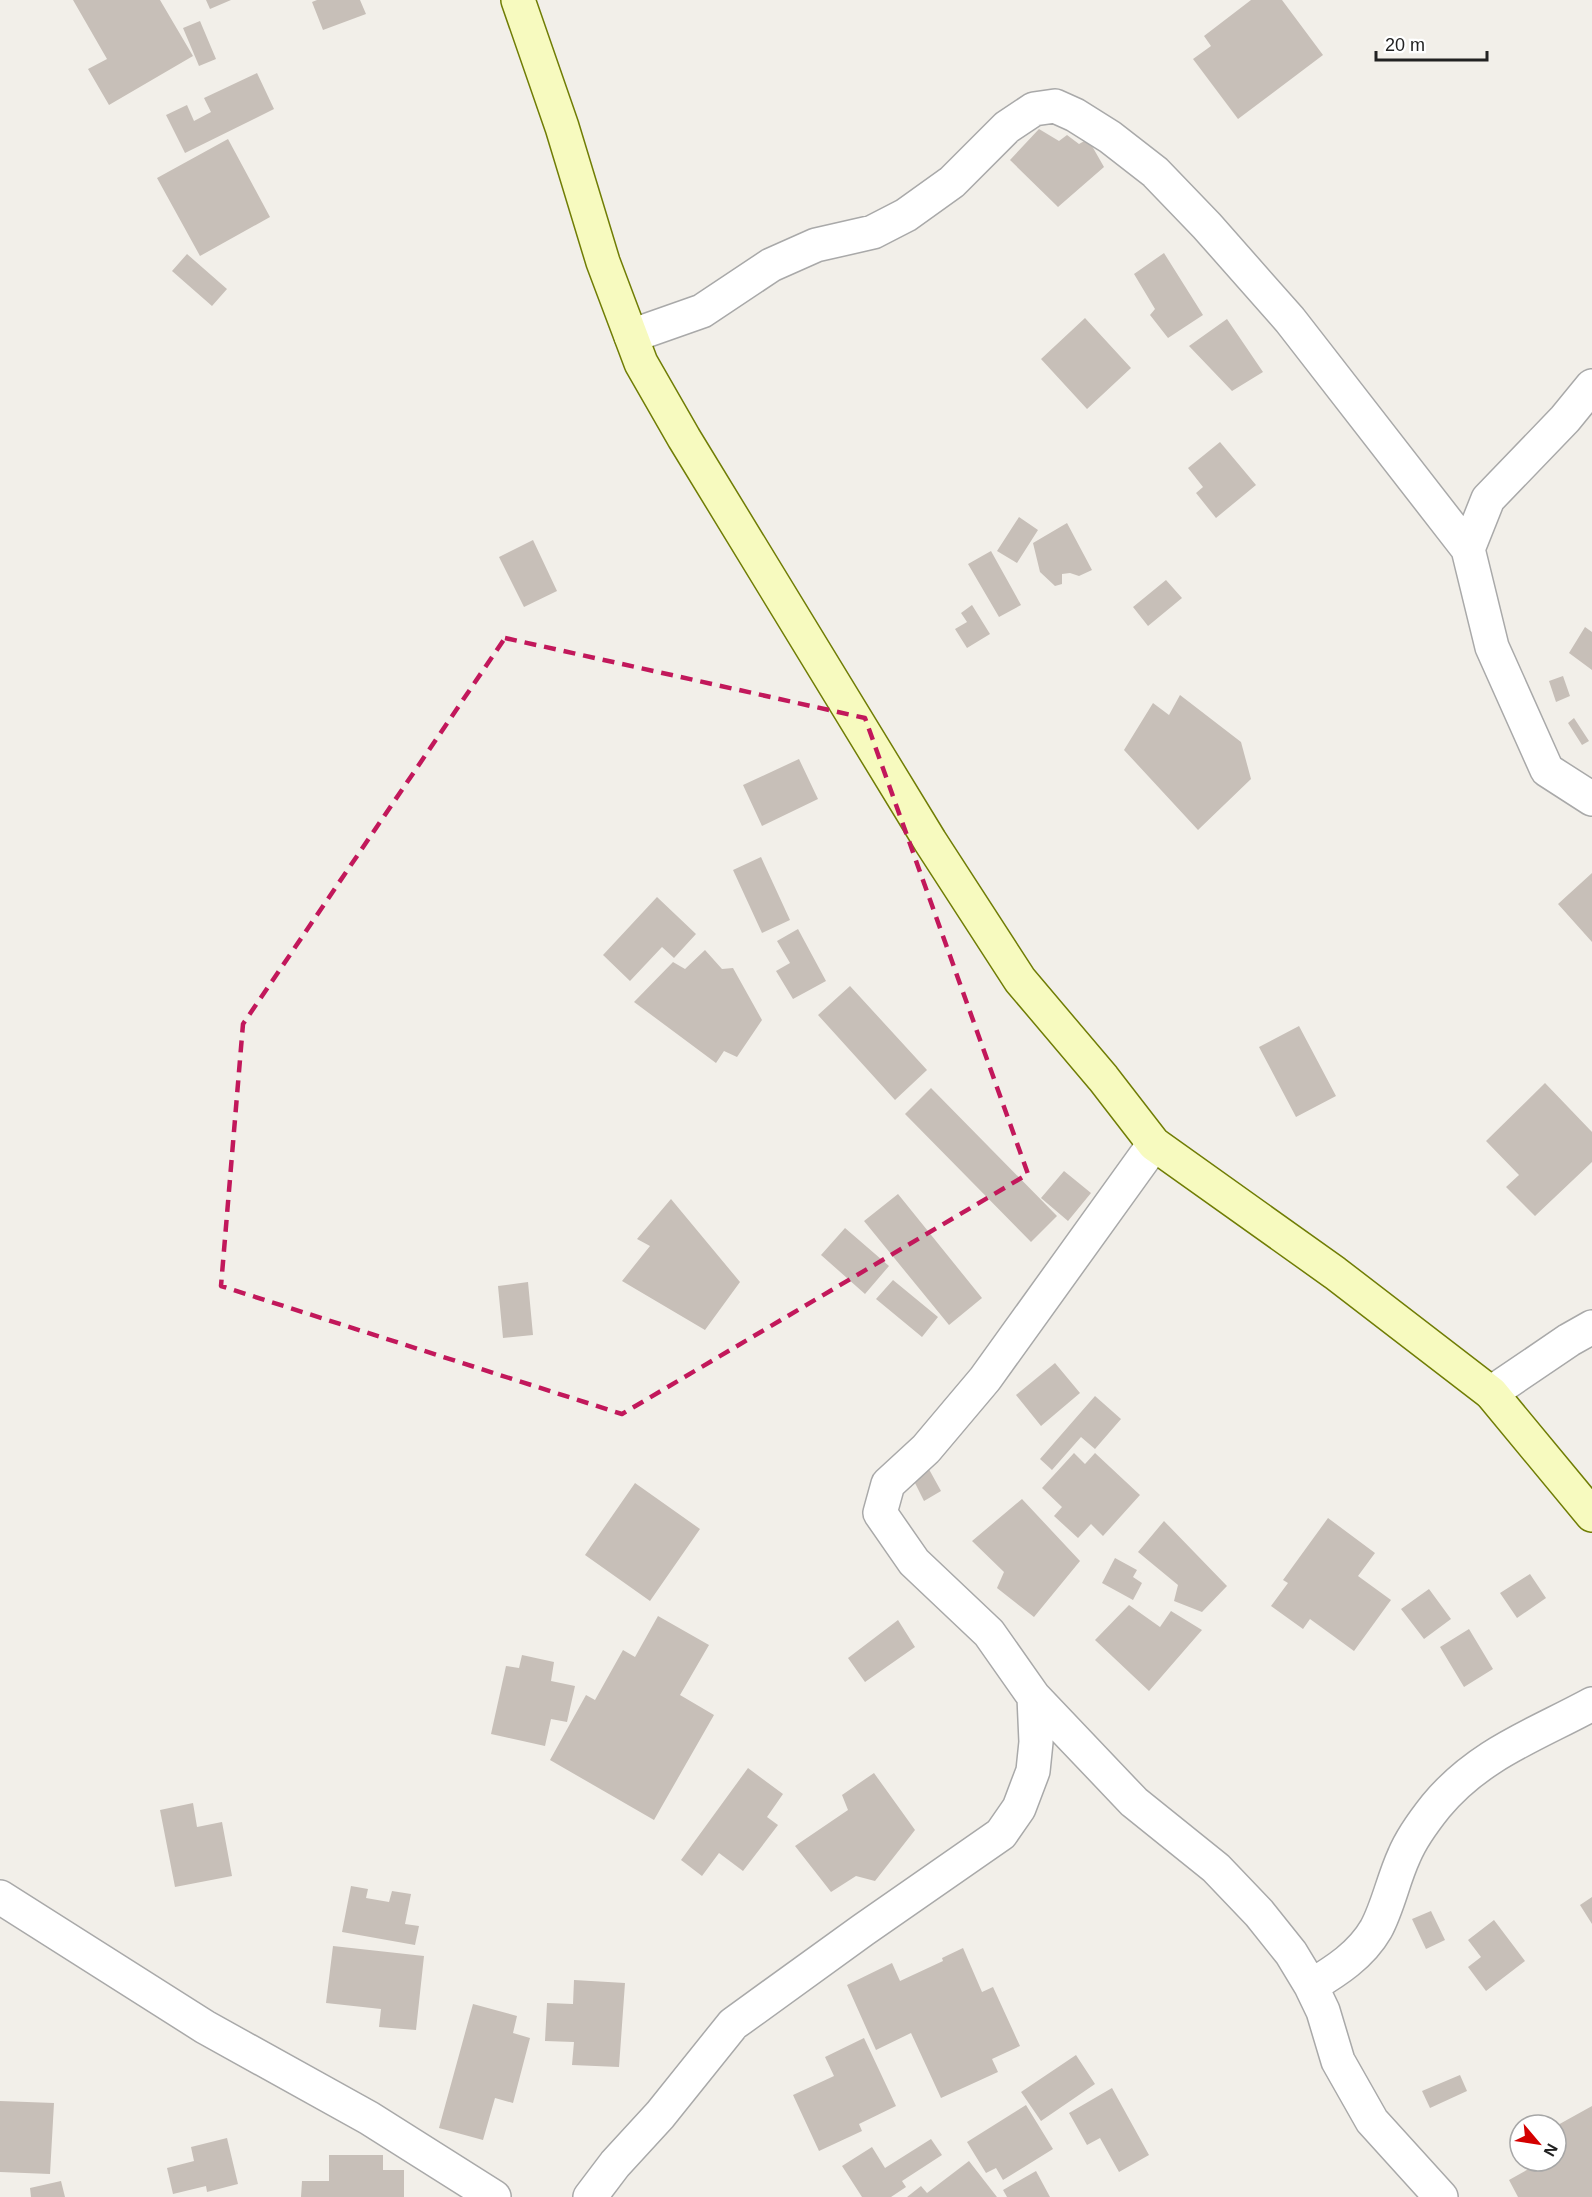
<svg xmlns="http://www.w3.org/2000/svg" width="1592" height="2197" font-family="Helvetica,sans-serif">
	<rect width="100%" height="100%" fill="#f2efe9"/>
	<path fill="#c7bfb8" d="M73,0h87l33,56 -84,49 -21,-36 19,-10z
		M206,0h25l-21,9z
		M317,0h43l6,14 -43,16 -11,-28z
		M1251,0h31l41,55 -85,64 -45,-60 18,-13 -7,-10z
		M200,21l16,38 -17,7 -16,-38z
		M257,73l17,36 -89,44 -19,-38 21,-10 7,16 17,-9 -7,-14z
		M1039,129l20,12 8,-6 12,9 9,-5 16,28 -46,40 -48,-47z
		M228,139l42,78 -70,39 -43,-78z
		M1164,253l39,62 -35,23 -18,-23 5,-6 -21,-35z
		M187,254l40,35 -15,17 -40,-35z
		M1085,318l46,50 -44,41 -46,-50z
		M1227,319l36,53 -31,19 -43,-45z
		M1220,442l36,43 -40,33 -20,-25 7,-6 -15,-19z
		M1019,517l19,13 -21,33 -20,-12z
		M1067,523l25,47 -13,6 -9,-3 -8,1v10l-7,2 -15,-14 -7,-29z
		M533,540l24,51 -33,16 -25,-50z
		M991,551l30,54 -22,12 -31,-53z
		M1166,580l16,18 -34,28 -15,-19z
		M972,605l18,29 -23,14 -12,-19 12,-7 -6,-9z
		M1585,627l7,5v38l-23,-17z
		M1563,676l7,20 -14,6 -7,-21z
		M1180,695l61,47 10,37 -53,51 -74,-80 29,-47 16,12z
		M1574,718l15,23 -7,4 -14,-22z
		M799,759l19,40 -56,27 -19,-41z
		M761,857l29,63 -28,13 -29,-63z
		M1592,873v69l-34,-38z
		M657,897l39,37 -22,24 -12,-11 -32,34 -27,-26z
		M798,929l28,52 -33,18 -17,-28 14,-8 -13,-22z
		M705,950l17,19 11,-1 29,52 -25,37 -13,-6 -8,12 -82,-61 39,-40 12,7z
		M850,986l77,84 -32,30 -77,-85z
		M1299,1026l37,70 -40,21 -37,-70z
		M1545,1083l47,49v30l-57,54 -29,-29 13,-12 -33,-34z
		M931,1088l126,128 -26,26 -126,-128z
		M1064,1171l27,22 -23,28 -27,-23z
		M898,1194l84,104 -33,27 -85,-104z
		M671,1199l69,83 -35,48 -83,-49 28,-35 -13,-7z
		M845,1228l44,38 -24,28 -44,-39z
		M893,1280l45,37 -16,20 -46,-38z
		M528,1282l5,53 -30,3 -5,-52z
		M1055,1363l25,30 -39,33 -25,-31z
		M1095,1396l26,23 -26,30 -14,-12 -29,33 -12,-11z
		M1074,1453l11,11 10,-11 45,42 -37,41 -12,-12 -13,14 -24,-22 8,-9 -20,-19z
		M925,1462l16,29 -17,10 -15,-30z
		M635,1483l65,46 -50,72 -65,-46z
		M1022,1499l58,62 -46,56 -37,-29 7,-16 -32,-31z
		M1328,1518l47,35 -17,23 33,24 -37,51 -44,-32 -7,10 -32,-23 17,-23 -5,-3z
		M1164,1521l63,65 -25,26 -28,-11 4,-16 -40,-33z
		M1115,1558l22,12 -4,7 9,6 -9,17 -31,-17z
		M1530,1574l16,24 -29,20 -17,-25z
		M1429,1589l22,30 -27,20 -23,-30z
		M1129,1605l31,22 11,-16 31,19 -53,61 -54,-51z
		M658,1616l51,29 -29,50 34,20 -60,105 -104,-60 36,-65 9,5 28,-50 12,7z
		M898,1620l17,27 -50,35 -17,-24z
		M1469,1629l24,40 -29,18 -24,-40z
		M522,1655l32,7 -3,19 24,5 -8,36 -16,-3 -6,27 -54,-12 15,-68 13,2z
		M748,1768l35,26 -16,23 11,8 -35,46 -24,-18 -17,23 -21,-16z
		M874,1773l41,57 -40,51 -19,-5 -25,16 -36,-46 53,-36 -6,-15z
		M193,1803l4,24 25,-5 10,54 -57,11 -15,-77z
		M351,1886l17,3 -2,9 23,4 3,-11 19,3 -6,30 14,2 -4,19 -73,-13z
		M1592,1897v27l-12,-19z
		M1431,1911l14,29 -19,9 -14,-30z
		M1494,1920l31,41 -39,30 -18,-24 13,-10 -13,-17z
		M333,1946l91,10 -8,74 -37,-3 2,-18 -55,-6z
		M963,1948l19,44 11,-5 27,59 -28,13 6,13 -57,26 -30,-65 -35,17 -29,-65 45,-22 8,18 43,-20 -1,-3z
		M574,1980l51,3 -6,84 -47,-2 2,-23 -29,-1 2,-38 26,1z
		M473,2004l44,12 -4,17 17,5 -17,65 -18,-5 -12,42 -44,-12z
		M864,2038l32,68 -37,18 3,7 -43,20 -26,-56 41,-19 -9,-19z
		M1076,2055l19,29 -54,37 -20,-29z
		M1460,2075l7,16 -37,17 -8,-17z
		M1112,2088l37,67 -30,17 -19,-34 -13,7 -18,-32z
		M0,2101l54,2 -4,71 -50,-2z
		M1026,2105l27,44 -50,31 -7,-12 -10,5 -19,-31z
		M1592,2106v91h-74l-9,-17 34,-19h13v-35z
		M227,2138l11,46 -31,8 -1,-6 -33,8 -6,-26 27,-7 -3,-14z
		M931,2139l11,16 -40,26 4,6 -15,10h-29l-20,-31 30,-19 13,21z
		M329,2155h54v15h21v27h-103l1,-16h27z
		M969,2161l28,36h-90l14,-11 6,7z
		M1036,2171l14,26h-43l-4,-7z
		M61,2181l4,16h-34l-1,-9z"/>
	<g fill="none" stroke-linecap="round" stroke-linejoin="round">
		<defs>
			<path id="street" d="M631,336l71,-25 69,-46 45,-20 57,-13 33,-17 46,-33 55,-55 27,-18 21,-3 20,9 35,22 45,35 52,54 83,94 178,229
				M1592,386l-27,33 -77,80 -20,50 24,98 55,123 45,29
				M1154,1144l-169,235 -59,70 -38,35 -8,29 34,49 75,71 45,64 100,105 82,66 43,45 32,40 20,33 12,25 15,50 34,60 69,76
				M1491,1393l78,-53 23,-13
				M0,1897l205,130 164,91 125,79
				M1311,1986c25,-15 50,-31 65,-57 12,-22 17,-49 28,-73 7,-17 20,-35 32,-50 43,-52 99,-71 156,-102
				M590,2197l25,-33 45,-49 73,-91 130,-94 138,-96 18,-26 14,-37 3,-29 -2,-45"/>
			<path id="secondary" d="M518,0l44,127 41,135 38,101 43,75 246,403 90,139 83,98 51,66 181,129 156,120 101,122"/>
		</defs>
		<use href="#street" stroke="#a9a9a9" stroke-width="36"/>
		<use href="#secondary" stroke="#707d05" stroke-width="36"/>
		<use href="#street" stroke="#fff" stroke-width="33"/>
		<use href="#secondary" stroke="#f7fabf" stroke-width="33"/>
	</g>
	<path fill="none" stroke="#c2185b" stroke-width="4.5" stroke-dasharray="12 8" stroke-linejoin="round" d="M505,638l360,80 163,456 -406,240 -401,-128 22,-262z"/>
	<g transform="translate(1538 2143) rotate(119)"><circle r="28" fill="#ffffff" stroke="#a7a7a7" stroke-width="1.5"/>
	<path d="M0-4.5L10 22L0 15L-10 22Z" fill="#d40000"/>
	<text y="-9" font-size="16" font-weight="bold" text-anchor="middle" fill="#222222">N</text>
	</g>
	<path d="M1376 51v9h111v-9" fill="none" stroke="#222222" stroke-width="3"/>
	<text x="1385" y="51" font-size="18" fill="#222222" stroke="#ffffff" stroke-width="4.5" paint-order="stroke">20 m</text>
</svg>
